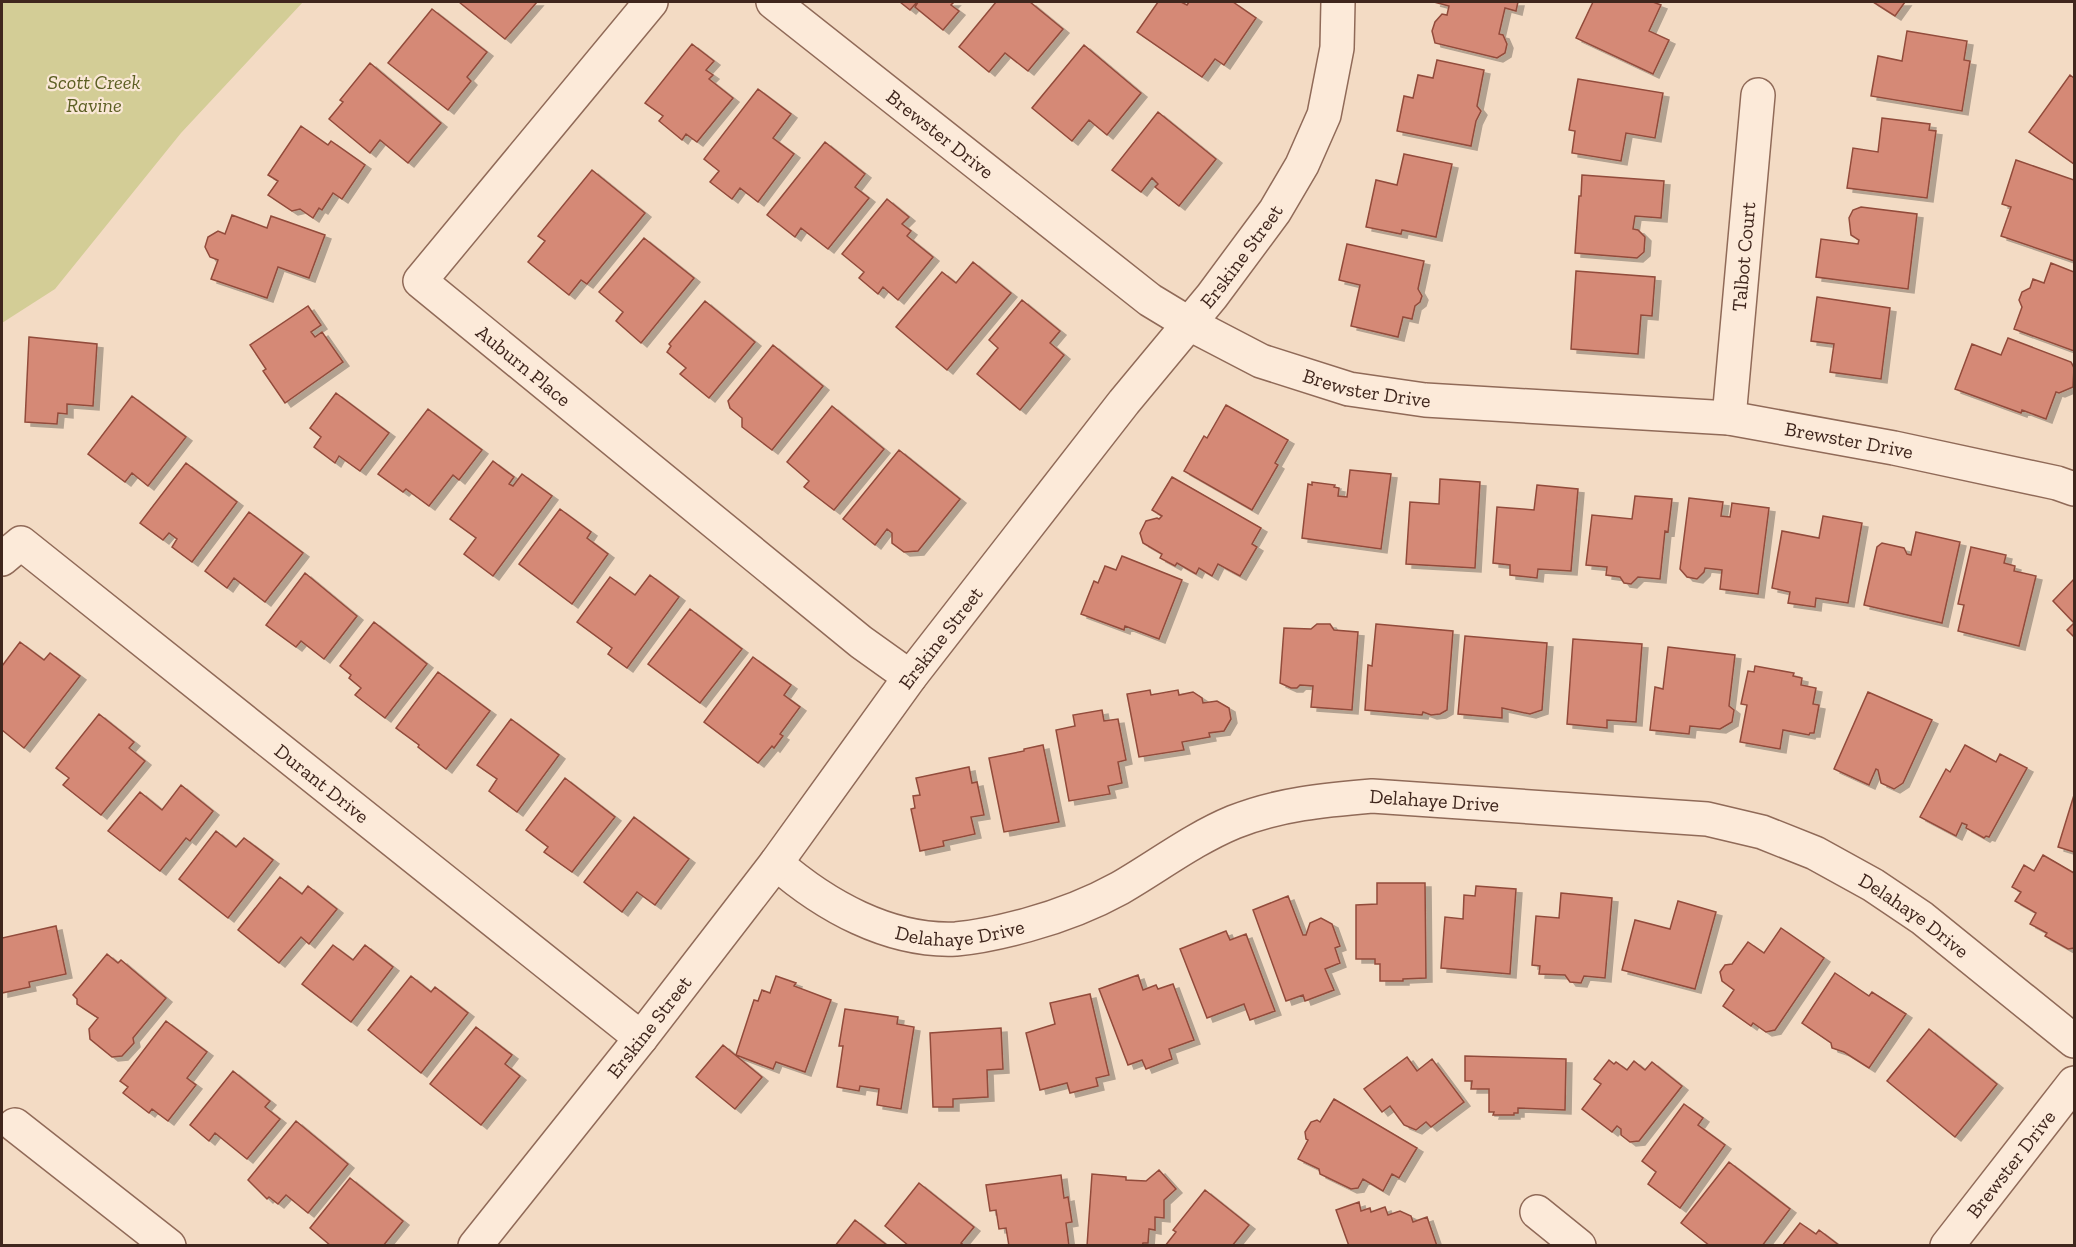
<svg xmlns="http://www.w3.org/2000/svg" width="2076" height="1247" font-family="'Zilla Slab',serif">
	<defs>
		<filter id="shadow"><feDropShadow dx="6" dy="4" stdDeviation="0" flood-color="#0004"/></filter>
	</defs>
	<rect width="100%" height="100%" fill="#f3dbc4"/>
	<path fill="#d3cd96" d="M2,2h301l-122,131 -126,156 -53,34z"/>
	<path fill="#d58976" stroke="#924b3b" stroke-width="1.5" filter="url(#shadow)" d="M459,2h78l-32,37z
		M900,2h17l-7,8z
		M918,2h36l-3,3 8,6 -16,19 -28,-23z
		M996,2h34l33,27 -35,42 -23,-18 -16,19 -30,-25z
		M1158,2h23l6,3 2,-3h44l23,16 -32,47 -9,-6 -13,18 -65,-45z
		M1434,2h84l-2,9 -11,-3 -6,26 4,1 4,9 -2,9 -8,5 -62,-15 -3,-12 3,-9 7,-8 5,1 2,-9z
		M1593,2h60l8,3 -12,26 20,9 -16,34 -77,-36z
		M1873,2h32l-10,14z
		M432,9l55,43 -20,25 4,4 -23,29 -60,-47z
		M1907,31l60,10 -3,19 6,1 -8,50 -91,-15 7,-40 24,5z
		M692,44l22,17 -8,9 7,5 -4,4 24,19 -36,44 -11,-8 -4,6 -23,-19 4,-5 -18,-13z
		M1084,45l57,48 -34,42 -18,-15 -17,21 -40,-33z
		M1437,60l47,10 -7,36 4,5 -5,10 -5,25 -74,-15 7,-35 9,2 5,-23 15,3z
		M370,63l71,60 -33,40 -28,-23 -10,13 -41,-34 14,-17 -3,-2z
		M2070,75l4,3v86l-45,-32z
		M1578,79l85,14 -8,45 -29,-5 -5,28 -49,-8 3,-22 -6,-1z
		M758,89l33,25 -18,24 21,16 -36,48 -18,-14 -8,11 -22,-17 9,-11 -15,-12z
		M1158,112l58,47 -37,47 -24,-19 3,-3 -6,-6 -11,14 -29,-22z
		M1882,118l48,6 -1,6 7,1 -9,67 -80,-10 6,-40 25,4z
		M301,126l27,19 3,-4 34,24 -23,34 -9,-6 -11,17 -3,-2 -6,10 -13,-9 -8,2 -24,-16 10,-14 -10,-6z
		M825,142l40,32 -10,13 14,11 -41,51 -27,-21 -6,9 -28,-22z
		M1404,154l48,10 -16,73 -34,-7 -1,4 -35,-7 10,-47 21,5z
		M2016,160l58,20v81l-73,-25 10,-29 -9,-3z
		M592,170l53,43 -58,71 -6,-4 -12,15 -41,-33 17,-21 -7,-5z
		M1582,175l82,6 -3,37 -26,-2 -2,13 5,1 7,7 -1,15 -7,6 -62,-5 4,-57h2z
		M887,199l22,18 -7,7 9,7 -4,5 26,21 -35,43 -15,-13 -5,7 -19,-16 5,-6 -22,-18z
		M1861,207l56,7 -9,75 -92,-12 5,-38 37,5 1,-4 -8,-5 -2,-17 4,-8z
		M232,215l35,13 4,-12 54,19 -16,43 -31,-11 -11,31 -56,-19 7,-19 -8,-3 -5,-10 3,-10 10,-6 7,3z
		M644,238l50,40 -53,65 -25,-22 7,-9 -24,-20z
		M1347,244l77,17 -6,28 4,7 -2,6 -5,4 -3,13 -9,-2 -5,20 -47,-11 9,-41 -21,-5z
		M973,262l38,31 -64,77 -51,-43 46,-55 14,11z
		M2051,263l23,9v79l-60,-22 8,-22 -3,-7 3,-8 8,-4 3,-9 11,4z
		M1576,271l79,6 -3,39 -11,-1 -3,39 -67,-5z
		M1817,297l73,11 -9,71 -51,-7 4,-28 -23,-3z
		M1022,300l38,31 -10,12 14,12 -44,55 -43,-36 21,-26 -9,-8z
		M705,301l50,41 -46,56 -29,-24 6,-6 -19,-16 4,-6 -2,-2z
		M308,306l13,19 -10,7 4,5 7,-5 21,30 -58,41 -22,-32 3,-2 -16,-24z
		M29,337l68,7 -4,62 -26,-2v10l-9,-1 -1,11 -32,-2z
		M2008,338l63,24 3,6 -1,19 -14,6 -3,-1 -10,27 -24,-9 -1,3 -66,-24 17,-45 29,11z
		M773,345l50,41 -51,64 -30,-23v-9l-12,-10 -2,-7z
		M336,393l53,40 -29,38 -21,-15 -4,7 -21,-16 7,-10 -11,-9z
		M132,396l54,41 -38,49 -16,-13 -7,9 -37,-28z
		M1226,405l62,35 -13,23 3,2 -26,45 -68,-39 20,-35 3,2z
		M832,406l52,43 -50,61 -30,-23 5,-6 -22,-19z
		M428,409l54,41 -23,30 -6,-5 -24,31 -23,-17 -3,3 -25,-18z
		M899,450l61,49 -42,52 -14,1 -12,-9v-10l-5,-4 -12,16 -32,-26z
		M493,461l21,16 -5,7 4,2 9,-12 30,22 -59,80 -29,-22 12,-16 -26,-19z
		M186,463l51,39 -45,60 -20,-15 5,-8 -8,-6 -6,7 -23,-17z
		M1350,470l41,4 -10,75 -79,-11 6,-54 4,1v-3l23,3 -1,2 5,1 -1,8 9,1z
		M1172,477l89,51 -9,16 5,3 -17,29 -22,-12 -6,12 -13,-8 -3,6 -19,-11 -2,3 -15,-8 2,-4 -19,-11 -3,-10 6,-12 11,-3 2,1 3,-3 -10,-6z
		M1440,479l40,3 -5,86 -69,-4 4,-62 29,2z
		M1537,485l41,4 -7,82 -33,-2 -1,9 -27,-3v-10l-17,-2 4,-56 37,3z
		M1635,496l37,3 -4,33 -3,-1 -5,48 -22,-2 -7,7 -7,-1 -4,-6 -14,-2 1,-8 -21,-2 6,-50 40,4z
		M1689,498l34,4 -2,14 9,1 2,-14 37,5 -11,86 -38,-5 2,-19 -17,-2 -1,4 -7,7 -10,-2 -7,-8z
		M560,509l31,23 -4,6 21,16 -36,50 -53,-40z
		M249,512l54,41 -38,49 -31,-24 -7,10 -22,-17z
		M1823,516l39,7 -14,80 -32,-5 -1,9 -27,-4 2,-11 -18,-4 10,-57 37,7z
		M1916,532l44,10 -18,81 -78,-18 13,-58 5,-4 22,5 3,6 4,1z
		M1971,547l35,8 -2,8 11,3 -1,5 22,5 -17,70 -61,-15 6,-26 -6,-1z
		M1122,556l60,24 -23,59 -34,-13 -1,4 -43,-16 13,-33 4,2 7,-17 11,4z
		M305,573l52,43 -33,43 -23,-18 -5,6 -30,-22z
		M650,575l29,22 -52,71 -19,-14 4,-6 -35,-26 33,-45 25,18z
		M2074,579v58l-7,-7 7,-7 -21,-22z
		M690,609l52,40 -42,54 -52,-39z
		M374,622l53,42 -42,54 -30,-23 6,-7 -12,-10 2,-3 -11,-9z
		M1317,624h13l4,6 24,2 -6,78 -41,-3 2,-21 -13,-1 -3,3h-6l-11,-5 4,-55 27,1z
		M1376,624l77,7 -6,79 -7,4 -9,1 -8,-3 -1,3 -57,-5 3,-45 4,1z
		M1465,636l82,7 -5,67 -12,4 -28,-6v10l-44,-4z
		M1573,639l69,5 -6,78 -29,-2v8l-40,-4z
		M20,642l24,18 6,-7 30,23 -56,72 -22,-18v-64z
		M1668,647l67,8 -6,51 5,4 -2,12 -12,7 -30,-3 -1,8 -39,-4 5,-43 8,2z
		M753,657l38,28 -7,10 16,12 -20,27 3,2 -9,12 -2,-2 -14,17 -54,-41z
		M1755,666l39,7 -1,3 9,2 -1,7 15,3 -3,16 6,1 -5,28h-4l-1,2 -26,-5 -3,19 -40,-7 7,-37 -6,-1 7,-33 6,1z
		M438,672l52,39 -44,58 -28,-22 1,-2 -23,-17z
		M1150,690l1,5 27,-5 1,5 14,-3 9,6 1,5 14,-2 12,7 2,11 -7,12 -15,2 1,4 -28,5 2,8 -45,7 -12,-63z
		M1868,692l64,28 -29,63 -9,6 -13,-6 -3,-13 -2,-1 -7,16 -35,-16z
		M1102,710l2,11 14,-2 8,41 -8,2 4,21 -14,3 2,8 -41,7 -13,-71 19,-4 -2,-11z
		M99,714l35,28 -5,6 16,13 -44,54 -38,-30 6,-7 -13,-10z
		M511,719l48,36 -42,57 -28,-21 8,-12 -20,-14z
		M1043,745l16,77 -55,10 -15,-74 35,-7v-2z
		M1965,745l31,17 4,-8 27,14 -38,69 -3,-1 -2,2 -18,-10 1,-3 -5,-2 -6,13 -36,-19 26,-48 4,3z
		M969,767l3,16 5,-1 7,33 -13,2 4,17 -32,7 1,5 -24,5 -9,-42 4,-1 -2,-12 7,-1 -4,-17z
		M565,778l50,39 -43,55 -28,-20 4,-5 -22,-17z
		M181,785l32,26 -23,30 -4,-3 -26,33 -52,-40 32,-39 22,18z
		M2074,795v57l-16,-5z
		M634,817l55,42 -34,46 -18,-13 -15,20 -38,-30z
		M216,831l20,16 8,-9 29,22 -45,58 -49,-39z
		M2043,855l31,18v75l-6,1 -23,-13 2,-3 -17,-9 6,-11 -21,-12 6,-9 -9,-5 12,-22 10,6z
		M280,877l22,17 6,-8 29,23 -28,35 -8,-7 -22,26 -41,-33z
		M1377,883h48l1,95 -23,1v2h-23v-17h-5v-5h-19v-54l21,-1z
		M1476,886l40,3 -6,85 -69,-6 4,-51 18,2 1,-24 11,1z
		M1561,893l51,5 -7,80 -21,-2 -3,7 -11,-1 -5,-7 -26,-1 1,-8 -8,-1 4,-49 23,2z
		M1288,896l15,39h3l4,-12 11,-5 11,6 8,22 -5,2 5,15 -15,6 9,21 -29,11 -2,-6 -17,6 -33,-91z
		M1678,901l38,11 -21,77 -73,-19 13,-50 35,9z
		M56,926l10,48 -37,8 1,5 -28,6v-55z
		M1781,928l43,30 -49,72 -9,2 -13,-9 -2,3 -28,-20 11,-16 -12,-9 -2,-9 5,-7 7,-1 16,-22 16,11z
		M1226,931l4,9 16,-6 29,77 -25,9 -6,-16 -37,14 -27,-69z
		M333,945l20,15 12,-15 28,22 -42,55 -49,-38z
		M107,954l11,9 3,-3 45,38 -33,40 1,5 -12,13 -10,1 -22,-18 -1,-10 9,-11 -21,-14v-5l-4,-4z
		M1835,973l34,23 3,-4 34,22 -37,54 -25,-16 -12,-4 -1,-5 -29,-20z
		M1138,975l5,15 13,-5 2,4 15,-5 21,56 -25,9 3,10 -26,10 -4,-9 -14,5 -29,-76z
		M411,976l20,16 4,-5 33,26 -47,60 -53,-43z
		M776,976l20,7 -2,3 37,14 -26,72 -29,-10 -3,7 -37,-14 18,-55 4,1 4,-11 8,3z
		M1090,994l19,81 -13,3 2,8 -28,7 -3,-10 -27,7 -14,-57 29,-9 -5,-21z
		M845,1009l53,8 -1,7 17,3 -13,82 -24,-4 2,-16 -19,-3 -1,5 -22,-4 6,-41h-4z
		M166,1021l41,31 -20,26 9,7 -28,36 -16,-12 -3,4 -26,-20 5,-6 -8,-6z
		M476,1027l36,28 -7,9 15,12 -39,49 -51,-41z
		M1001,1028l2,41 -16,1 1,27 -35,2v8h-20l-3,-74z
		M1929,1029l68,55 -42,53 -68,-56z
		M723,1045l39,32 -27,32 -39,-32z
		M1465,1056l101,3 -1,51 -47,-2v5h-4v2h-21l1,-3h-5v-23h-18l1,-8h-7z
		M1407,1057l10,14 15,-12 32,43 -33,25 -5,-5 -10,8 -12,-5 -14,-19 -8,6 -18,-23z
		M1609,1060l5,4 2,-2 11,8 7,-9 11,9 7,-8 30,24 -43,55 -9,1 -9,-7v-6l-4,-3 -5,6 -30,-23 19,-25 -7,-5z
		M233,1071l37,30 -5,6 15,12 -33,40 -32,-26 -6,8 -19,-16z
		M1334,1099l83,49 -18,30 -7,-4 -9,17 -20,-12 -5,9 -7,1 -31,-15 -1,-5 -21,-10 10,-19 -2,-1 -1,-7 6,-10 6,-2 3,2z
		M1684,1104l19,14 -5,7 27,20 -45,63 -32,-24 8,-12 -14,-11z
		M296,1121l52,43 -40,49 -22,-18 -8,9 -9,-7 -2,2 -19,-19z
		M1729,1162l61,47 -28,37h-52l-29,-23z
		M1159,1170l17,19 -12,11v18l-9,-1v13l-6,-1 -1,14h-5l-1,3h-55l5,-72 34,3v3l20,1z
		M1061,1175l3,23 4,-1 4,25 -6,1 3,23h-60l-3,-18 -7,1 -3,-19 -6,1 -4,-26z
		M350,1178l53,43 -20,25h-52l-21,-18z
		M919,1183l55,44 -13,16 4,3h-56l-24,-20z
		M1205,1190l44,35 -17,21h-67l11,-14 -3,-2z
		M1359,1202l2,9 9,-3 1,4 14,-5 3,8 12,-4 11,5 2,6 14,-5 10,29h-88l-13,-36z
		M855,1220l33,26h-53z
		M1800,1223l16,11 3,-4 21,16h-58z"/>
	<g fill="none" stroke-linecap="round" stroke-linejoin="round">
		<defs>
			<g id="minor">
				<path id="s1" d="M651,2l-231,279 441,361 49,35"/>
				<path id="s2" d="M773,2l377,298 38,23 73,38 88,28 76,11 304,18 165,30 163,35 17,6"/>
				<path id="s3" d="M1729,418l29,-323"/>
				<path id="s4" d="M2,559l19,-16 620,495"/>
				<path id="s5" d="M776,863c48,42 113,79 180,76 23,-2 49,-8 71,-14 33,-9 64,-21 93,-37 38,-22 73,-49 114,-66 45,-18 91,-22 138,-26l335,23 55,13 53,21 58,32 49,33 152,123"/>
				<path d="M15,1125l154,121"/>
				<path d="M1537,1212l42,34"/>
				<path id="s6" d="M475,1246l166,-208 135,-175 134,-186 214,-275 88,-106 63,-85 27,-46 22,-50 13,-67 1,-46"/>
				<path id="s7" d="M1947,1246l127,-163"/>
			</g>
		</defs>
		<use href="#minor" stroke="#906a58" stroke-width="36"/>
		<use href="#minor" stroke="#fcead9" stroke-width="33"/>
	</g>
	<g text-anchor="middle" stroke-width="4.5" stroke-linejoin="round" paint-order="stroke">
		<g font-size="20" font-style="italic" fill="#5b5e22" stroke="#f9e7d5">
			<text x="94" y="89">Scott Creek<tspan x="94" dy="23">Ravine</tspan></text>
		</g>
		<g font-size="20" fill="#3f261d" stroke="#f9e7d5">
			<text dy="7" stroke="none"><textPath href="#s2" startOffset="213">Brewster Drive</textPath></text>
			<text dy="7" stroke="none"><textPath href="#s6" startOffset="1252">Erskine Street</textPath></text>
			<text dy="7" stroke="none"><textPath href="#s3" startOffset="162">Talbot Court</textPath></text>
			<text dy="7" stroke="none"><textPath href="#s1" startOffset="496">Auburn Place</textPath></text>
			<text dy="7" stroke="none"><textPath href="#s2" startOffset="717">Brewster Drive</textPath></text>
			<text dy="7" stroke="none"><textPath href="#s2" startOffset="1203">Brewster Drive</textPath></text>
			<text dy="7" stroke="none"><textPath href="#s6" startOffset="766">Erskine Street</textPath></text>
			<text dy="7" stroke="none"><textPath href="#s4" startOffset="410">Durant Drive</textPath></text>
			<text dy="7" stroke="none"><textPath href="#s5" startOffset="708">Delahaye Drive</textPath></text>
			<text dy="7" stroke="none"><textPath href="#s5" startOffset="1212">Delahaye Drive</textPath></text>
			<text dy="7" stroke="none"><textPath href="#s5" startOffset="204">Delahaye Drive</textPath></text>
			<text dy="7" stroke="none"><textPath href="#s6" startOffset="280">Erskine Street</textPath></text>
			<text dy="7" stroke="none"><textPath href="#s7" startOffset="104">Brewster Drive</textPath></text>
		</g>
	</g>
	<rect width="2076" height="1247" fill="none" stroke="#3f261d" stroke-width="6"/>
</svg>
